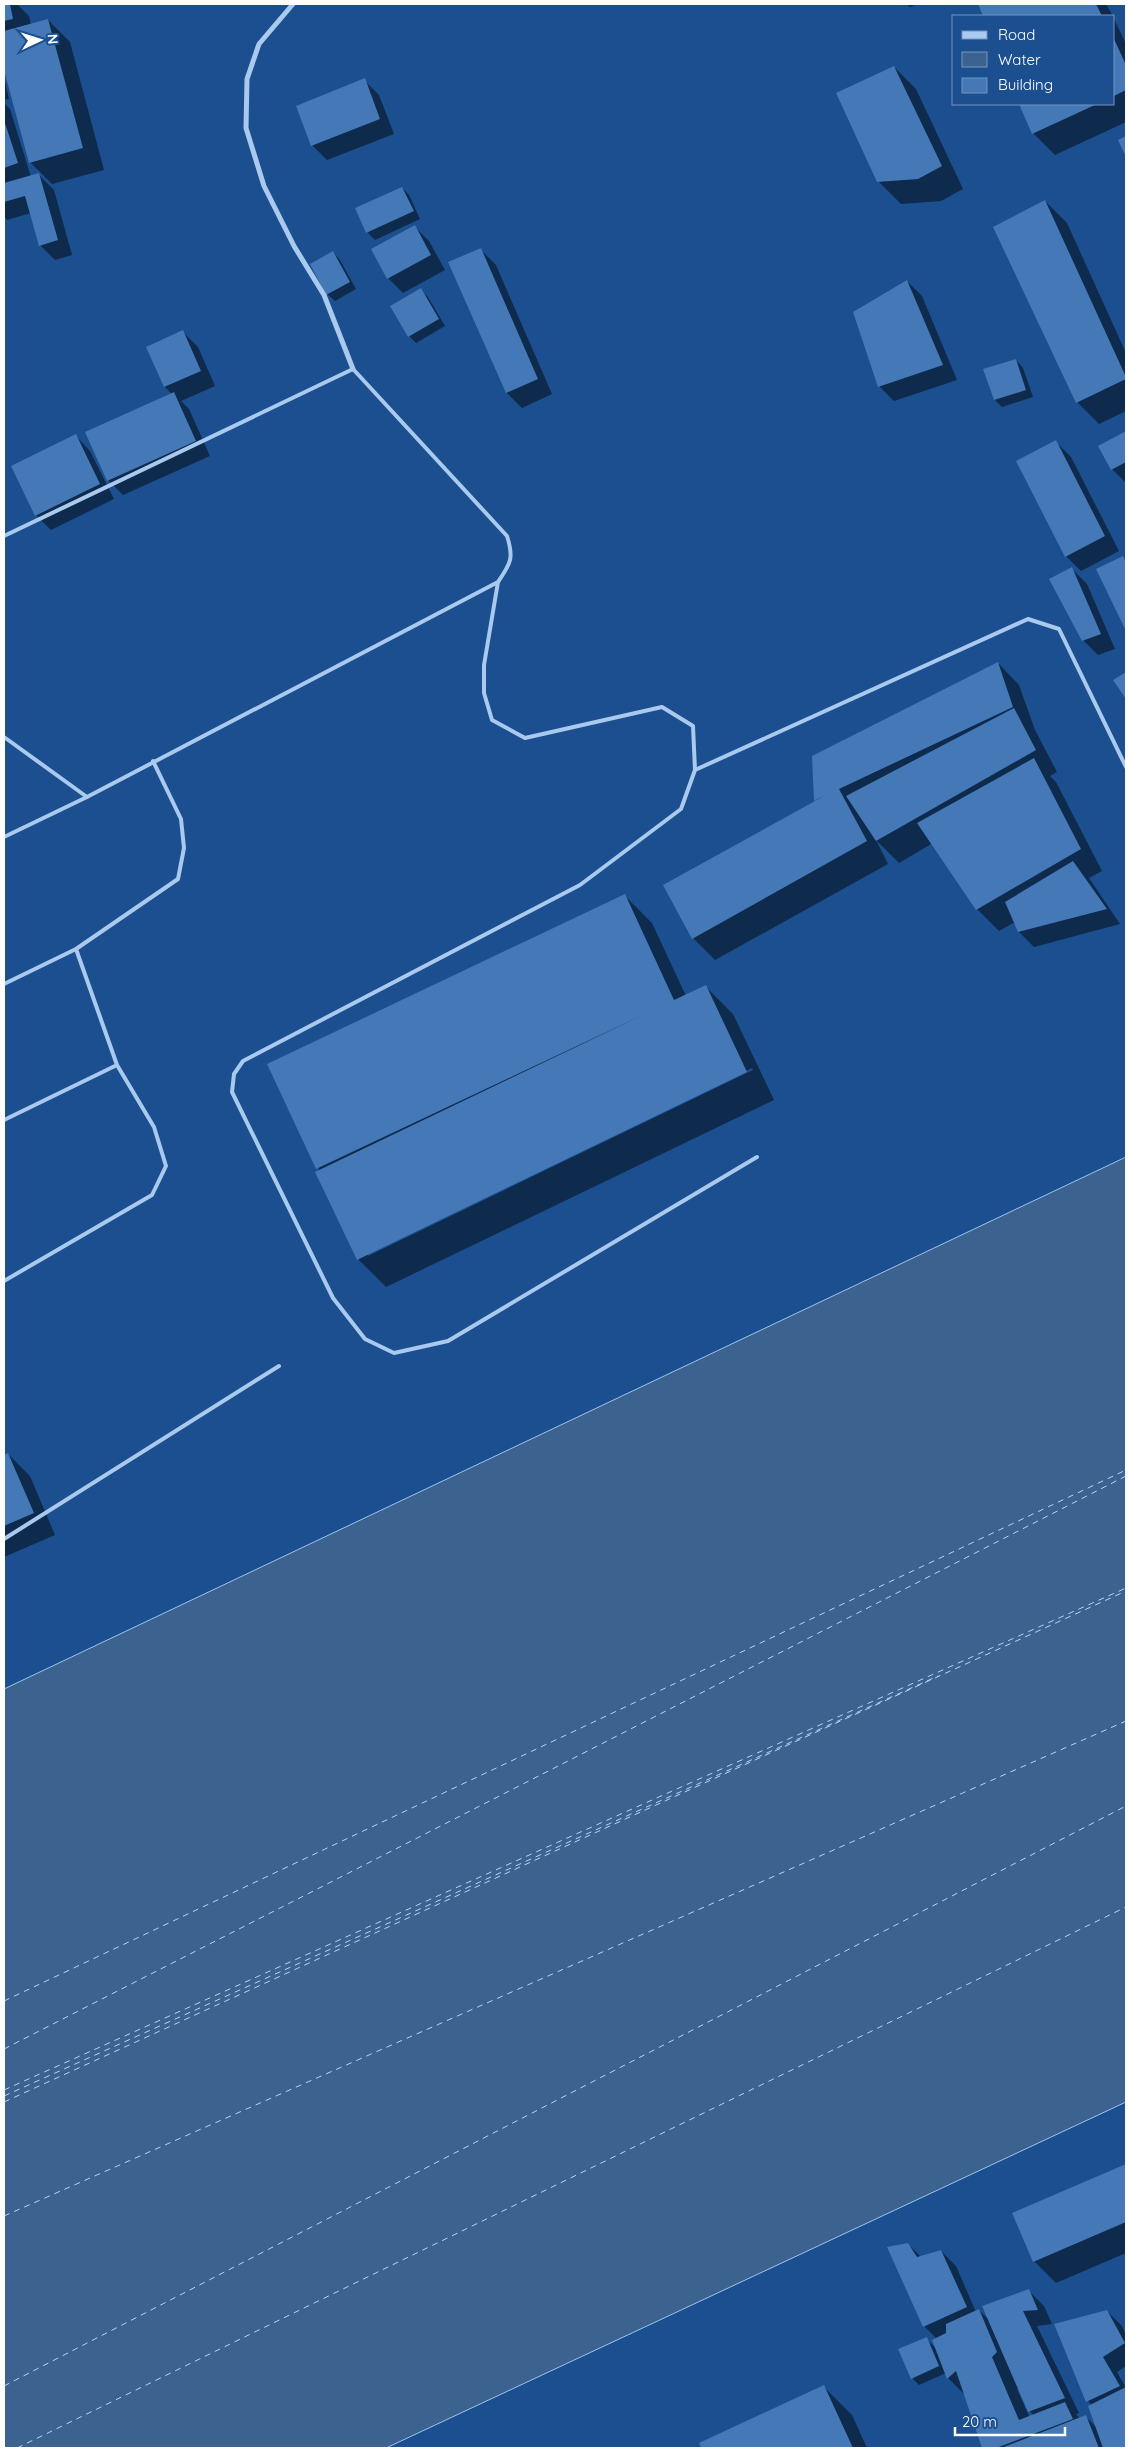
<svg xmlns="http://www.w3.org/2000/svg" width="1130" height="2452" font-family="Quicksand,sans-serif">
	<rect width="100%" height="100%" fill="#1b4f8f"/>
	<path fill="#3c6290" stroke="#9cc4f0" d="M1126,1157v945l-740,346h-382v-759z"/>
	<path fill="#0007" fill-rule="evenodd" d="M4,4h13l12,12 2,9 17,-5 22,22 34,128 -52,14 -22,-22 -26,-97z
		M907,4h12l-9,3z
		M979,4h127l7,12h-129z
		M1114,19l12,25v78l-71,33 -22,-22 -12,-29h93z
		M894,67l22,22 47,100 -22,12 -40,3 -23,-23z
		M4,77l5,22 -5,1z
		M364,80l15,15 15,39 -67,26 -15,-15z
		M4,103l6,6 21,68 8,-2 15,15 18,65 -17,5 -15,-15 -9,-32 -24,7 -3,-4z
		M402,188l7,7 11,24 -45,21 -8,-8z
		M1045,201l22,22 59,130v58l-27,13 -22,-22z
		M414,226l15,15 16,29 -42,23 -15,-15z
		M481,250l15,15 56,129 -30,14 -15,-15 -57,-130z
		M333,252l7,8 16,29 -21,12 -8,-7z
		M907,281l15,15 35,84 -63,21 -15,-15z
		M421,290l7,7 17,29 -29,17 -7,-7z
		M183,332l15,15 17,39 -34,15 8,8 21,47 -87,39 -15,-15 64,-86 -7,-7z
		M1016,360l7,8 10,29 -31,10 -7,-7z
		M1126,432v51l-14,-14 -12,-23z
		M76,436l14,15 24,48 -63,31 -15,-15z
		M1056,442l15,15 48,94 -38,20 -15,-15z
		M1123,557l3,4v67l-28,-59z
		M1072,569l15,15 28,65 -17,6 -15,-15z
		M998,663l21,22 16,45 22,42 -7,4 6,6 46,89 -13,7 31,46 -86,23 -15,-15 -4,-10 -16,9 -22,-22 -44,-66 -34,20 -23,-23 12,24 -173,96 -22,-22 124,-136 -1,-2z
		M624,895l28,28 34,73 19,-10 28,28 41,86 -388,187 -28,-28 -38,-88 -52,-106zM752,1068l1,2 -385,186v-3z
		M8,1454l22,22 25,59 -51,22v-101z
		M1126,2166v87l-70,30 -22,-22 -20,-47z
		M908,2244l13,13 20,-6 15,15 20,46 3,-2 11,11 39,-30 15,15 8,18 -15,2 42,87 -3,1 4,5 6,-2 11,11 -5,-23 -4,-4 19,-90 15,15 4,9v31l-9,6 9,16v60h-143l-18,-53 -17,-17 -2,-5 -27,12 -7,-7 14,-39 11,10v-10l-13,-13zM1020,2388l10,23 4,5 -4,2 -13,-29z
		M824,2387l28,28 15,33h-165l-2,-4z"/>
	<g fill="none" stroke-linecap="round" stroke-linejoin="round">
		<path stroke="#b5d3f5" stroke-width="1" stroke-dasharray="6 5" stroke-linecap="butt" d="M4,2001l1122,-531
			M4,2049l1122,-573
			M4,2090l1122,-502
			M4,2096l934,-420
			M4,2102l1122,-511
			M4,2216l1122,-495
			M4,2386l1122,-580
			M17,2448l1109,-541"/>
	</g>
	<path fill="#4478b7" d="M4,4h6l3,15 -9,2z
		M978,4h118l6,12h-119z
		M48,19l35,129 -54,15 -25,-93v-39z
		M1114,39l12,26v25l-12,6z
		M894,66l48,100 -24,13 -41,3 -41,-89z
		M365,78l15,41 -69,27 -15,-40z
		M1019,104h78l-65,30z
		M4,120l14,43 -14,5z
		M1126,136v21l-8,-17z
		M39,173l19,67 -19,6 -14,-50 -21,6v-19z
		M402,187l12,24 -48,22 -11,-25z
		M1045,200l81,177v2l-50,24 -83,-176z
		M415,225l16,30 -44,24 -16,-30z
		M481,248l57,131 -32,14 -58,-131z
		M333,251l17,31 -24,13 -16,-31z
		M907,280l36,85 -65,22 -25,-75z
		M421,288l18,31 -31,18 -18,-31z
		M183,330l18,41 -37,16 -18,-40z
		M1016,359l10,31 -32,10 -11,-31z
		M174,392l22,49 -89,40 -22,-49z
		M1126,431v31l-15,8 -13,-24z
		M76,434l24,50 -65,32 -24,-50z
		M1056,440l49,96 -40,21 -49,-96z
		M1123,556l3,6v69l-30,-62z
		M1072,567l29,67 -19,7 -33,-62z
		M998,662l15,45 -174,82 28,52 -175,98 -29,-54 161,-89 -10,5 -2,-45z
		M1126,672v27l-13,-19z
		M1014,708l22,42 -160,91 -30,-45z
		M1034,758l47,91 -105,61 -59,-87z
		M1073,861l34,48 -89,23 -13,-30z
		M625,894l49,106 32,-15 41,87 -390,188 -42,-88 332,-159 -331,156 -49,-105z
		M8,1453l26,60 -30,13v-71z
		M1126,2164v58l-93,40 -21,-49z
		M908,2243l9,14 24,-7 26,57 -44,20 -36,-80z
		M1029,2289l9,21 -15,1 42,87 -37,14 -46,-106z
		M979,2309l18,43 -5,5 27,63 46,-18 8,17 -77,29h-14l-26,-77 -9,8 -15,-39 14,-7v-9z
		M1107,2310l18,33 -22,14 17,29 -34,16 -32,-78z
		M927,2337l12,29 -28,13 -13,-30z
		M824,2385l29,63h-152l-2,-5z
		M1126,2387v61h-23l-15,-42z
		M1086,2415l13,33h-98z"/>
	<g fill="none" stroke-linecap="round" stroke-linejoin="round">
		<path stroke="#a9c9ee" stroke-width="4" d="M4,536l349,-167 154,167c7,22 4,27 -9,46l-411,215 -83,40
			M498,582l-14,83v28l8,27 33,18 137,-31 31,19 2,44 -14,39 -101,76 -337,176 -9,13 -2,18 101,206 32,41 29,14 54,-12 309,-184
			M4,737l83,60
			M695,770l333,-151 31,10 67,138
			M4,984l72,-35
			M4,1120l113,-55
			M4,1281l148,-86 14,-29 -12,-39 -37,-62 -41,-116 102,-70 6,-31 -3,-29 -28,-58
			M4,1539l275,-173"/>
		<path stroke="#a9c9ee" stroke-width="5" d="M293,4l-34,40 -12,35 -1,49 18,58 30,60 30,49 29,74"/>
	</g>
	<rect width="1130" height="2452" fill="none" stroke="#ffffff" stroke-width="10"/>
	<rect x="952" y="15" width="162" height="90" fill="#1b4f8f" stroke="#7695bc"/>
	<rect x="962" y="31" width="25" height="8" fill="#a9c9ee" stroke="#7695bc"/>
	<text x="998" y="40" font-size="15" fill="#ffffff">Road</text>
	<rect x="962" y="52" width="25" height="15" fill="#3c6290" stroke="#7695bc"/>
	<text x="998" y="65" font-size="15" fill="#ffffff">Water</text>
	<rect x="962" y="78" width="25" height="15" fill="#4478b7" stroke="#7695bc"/>
	<text x="998" y="90" font-size="15" fill="#ffffff">Building</text>
	<g transform="translate(40 40) rotate(86)" stroke="#1b4f8f" stroke-width="4" paint-order="stroke">
	<path d="M0-4L9 19L0 12L-9 19Z" fill="#ffffff"/>
	<text y="-8" font-size="14" font-weight="bold" text-anchor="middle" fill="#ffffff">N</text>
	</g>
	<path d="M955 2427v8h110v-8" fill="none" stroke="#ffffff" stroke-width="2.5"/>
	<text x="962" y="2427" font-size="15" fill="#ffffff" stroke="#1b4f8f" stroke-width="4" paint-order="stroke">20 m</text>
</svg>
